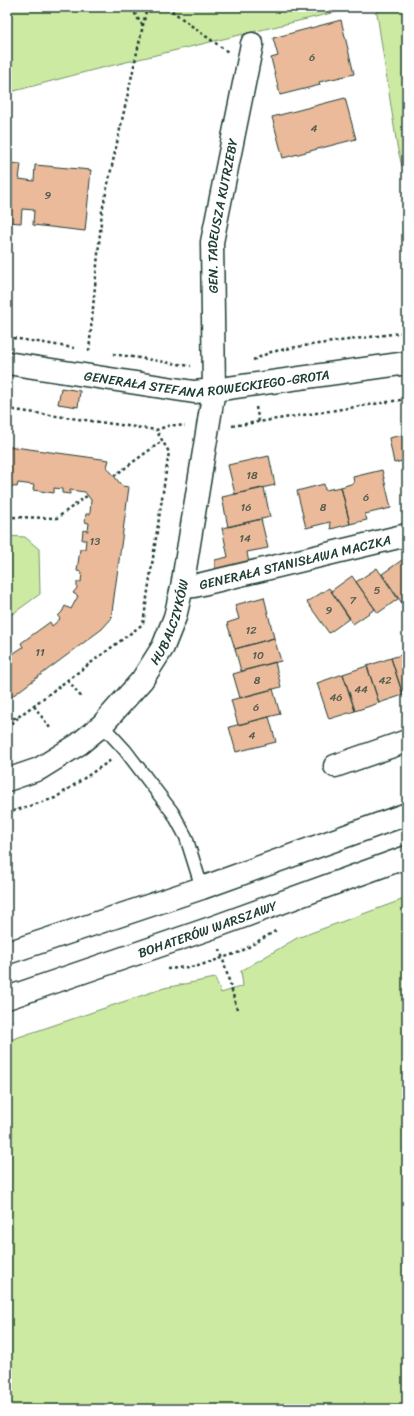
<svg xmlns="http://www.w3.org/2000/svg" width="414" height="1416" font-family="Sriracha,sans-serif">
	<rect width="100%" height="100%" fill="#fff"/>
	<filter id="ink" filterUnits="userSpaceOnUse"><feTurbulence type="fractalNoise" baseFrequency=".025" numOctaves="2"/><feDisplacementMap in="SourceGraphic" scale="8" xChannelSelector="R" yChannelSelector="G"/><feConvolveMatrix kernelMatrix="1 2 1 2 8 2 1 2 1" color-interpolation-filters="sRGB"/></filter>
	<g filter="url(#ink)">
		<path fill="#cceaa2" stroke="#76946b" d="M7,7h350l-264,63 -86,23z
			M376,7h31v158l-5,1 -5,-20z
			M7,536l18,1 14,12 1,45 -33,24z
			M407,898v511h-400v-368l157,-53 51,-10 6,15 22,-7 -2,-15 56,-33z"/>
		<path fill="#eaba9a" stroke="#1f3d34" d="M341,20l13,54 -35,8 1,3 -40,10 -9,-37 7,-2 -5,-18z
			M345,98l11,41 -73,19 -11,-41z
			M7,163l14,1 -2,15 15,2 1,-16 56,5 -6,61 -52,-6 1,-15 -12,-1 -1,14 -14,-1z
			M61,388l19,3 -2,16 -20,-3z
			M407,434v26l-13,3 -5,-25z
			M7,446l102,14 -2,7 15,19 7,1 -18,132 -9,10 -95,71v-47l2,-1 2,3 12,-8 -2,-4 29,-21 2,4 8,-7 -2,-3 4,-4 3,-6 6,3 7,-13 -5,-3 4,-5v-6h4l1,-10 -5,-1 3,-22h5l1,-9h-4l1,-10 5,1 1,-8 -4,-1 1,-8h4l1,-14 -6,-8 -15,-2v4l-8,-1v-4l-8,-1v5l-21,-3 1,-5 -16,-2 -1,4 -10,-1z
			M269,456l6,29 -40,9 -7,-29z
			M382,470l9,38 -26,6 2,6 -17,4 -9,-37 13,-4 -1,-6z
			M324,484l1,6 16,-3 9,37 -19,5 -1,-7 -24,6 -9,-37z
			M264,488l6,29 -42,10 -6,-30z
			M261,519l7,29 -21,4 2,12 -34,8v-12l13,-3 -6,-29z
			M402,560l5,7v37l-3,2 -22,-32z
			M377,568l21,31 -20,14 -22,-31z
			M352,576l23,33 -22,15 -22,-33z
			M329,588l21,30 -21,15 -22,-31z
			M264,597l10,41 -39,11 -8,-26 12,-4 -4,-14z
			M274,638l7,23 -40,10 -6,-22z
			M407,653v40l-4,2 -12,-37z
			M391,658l12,37 -24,8 -12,-37z
			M275,662l6,25 -41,11 -7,-24z
			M367,666l12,37 -24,8 -12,-37z
			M343,674l12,37 -26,8 -12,-36z
			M273,689l7,25 -42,11 -7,-25z
			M269,717l7,25 -40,10 -7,-25z"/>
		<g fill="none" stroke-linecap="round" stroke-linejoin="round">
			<defs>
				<path id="service" d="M102,725l23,25 48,63 13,24 16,51"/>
				<g id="minor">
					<path id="s1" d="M7,363l187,29 20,-2 193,-27"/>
					<path id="s2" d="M182,587l12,-1 213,-51"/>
					<path d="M335,766l72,-25"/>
					<path id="s3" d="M7,780l32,-11 40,-25 23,-19 40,-45 21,-33 12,-30 7,-30 32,-197 -2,-148 40,-198"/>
				</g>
				<g id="secondary">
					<path d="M7,953l195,-65 205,-74"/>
					<path id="s4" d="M7,998l207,-71 193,-70"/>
				</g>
			</defs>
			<use href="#service" stroke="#1f3d34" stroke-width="15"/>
			<use href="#minor" stroke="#1f3d34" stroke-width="25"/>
			<use href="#secondary" stroke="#1f3d34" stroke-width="25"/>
			<path stroke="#1f3d34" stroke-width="2.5" stroke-dasharray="3 3" stroke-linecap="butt" d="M133,7l3,9 7,10
				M167,7l30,23 31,22
				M7,337l67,11
				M89,351l13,-140 45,-204
				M113,354l78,12
				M253,360l18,-8 25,-5 111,-15
				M256,407l3,15
				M7,409l149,21 15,-5 14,1
				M232,426l175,-27
				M114,476l48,-35
				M7,517l50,1 31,-23
				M68,680l14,18
				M34,706l16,22
				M7,720l11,-3 125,-93 26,-172 -13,-22
				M7,727l11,-9
				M7,813l48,-15 56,-38
				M220,949l17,60
				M167,969l31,-3 42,-14 37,-22
				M7,1023l6,-2"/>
			<use href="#service" stroke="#fff" stroke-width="12"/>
			<use href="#minor" stroke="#fff" stroke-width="22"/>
			<use href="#secondary" stroke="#fff" stroke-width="22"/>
		</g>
	</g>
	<g text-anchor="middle" stroke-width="3" stroke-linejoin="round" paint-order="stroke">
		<g font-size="11" fill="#525c4e">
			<text x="312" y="61">6</text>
			<text x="314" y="132">4</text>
			<text x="48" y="199">9</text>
			<text x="252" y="479">18</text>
			<text x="366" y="501">6</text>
			<text x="246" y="511">16</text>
			<text x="323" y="511">8</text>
			<text x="245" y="542">14</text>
			<text x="95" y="545">13</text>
			<text x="377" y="594">5</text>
			<text x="353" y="604">7</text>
			<text x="329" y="614">9</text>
			<text x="251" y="634">12</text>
			<text x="40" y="656">11</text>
			<text x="258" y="659">10</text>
			<text x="257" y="684">8</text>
			<text x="385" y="684">42</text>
			<text x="361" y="693">44</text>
			<text x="336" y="701">46</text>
			<text x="256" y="711">6</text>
			<text x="252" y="739">4</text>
		</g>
		<g font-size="13" fill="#1f3d34" stroke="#fff">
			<text dy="5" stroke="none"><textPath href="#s3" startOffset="648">GEN. TADEUSZA KUTRZEBY</textPath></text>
			<text dy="5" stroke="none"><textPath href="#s1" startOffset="202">GENERAŁA STEFANA ROWECKIEGO-GROTA</textPath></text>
			<text dy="5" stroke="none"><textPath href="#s2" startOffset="116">GENERAŁA STANISŁAWA MACZKA</textPath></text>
			<text dy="5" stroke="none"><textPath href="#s3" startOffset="236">HUBALCZYKÓW</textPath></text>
			<text dy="5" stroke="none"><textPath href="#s4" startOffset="212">BOHATERÓW WARSZAWY</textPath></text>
		</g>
	</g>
	<rect width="414" height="1416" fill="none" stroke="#fff" stroke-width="24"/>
	<rect x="12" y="12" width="390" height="1392" fill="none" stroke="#1f3d34" stroke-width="1.5" filter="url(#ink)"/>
</svg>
